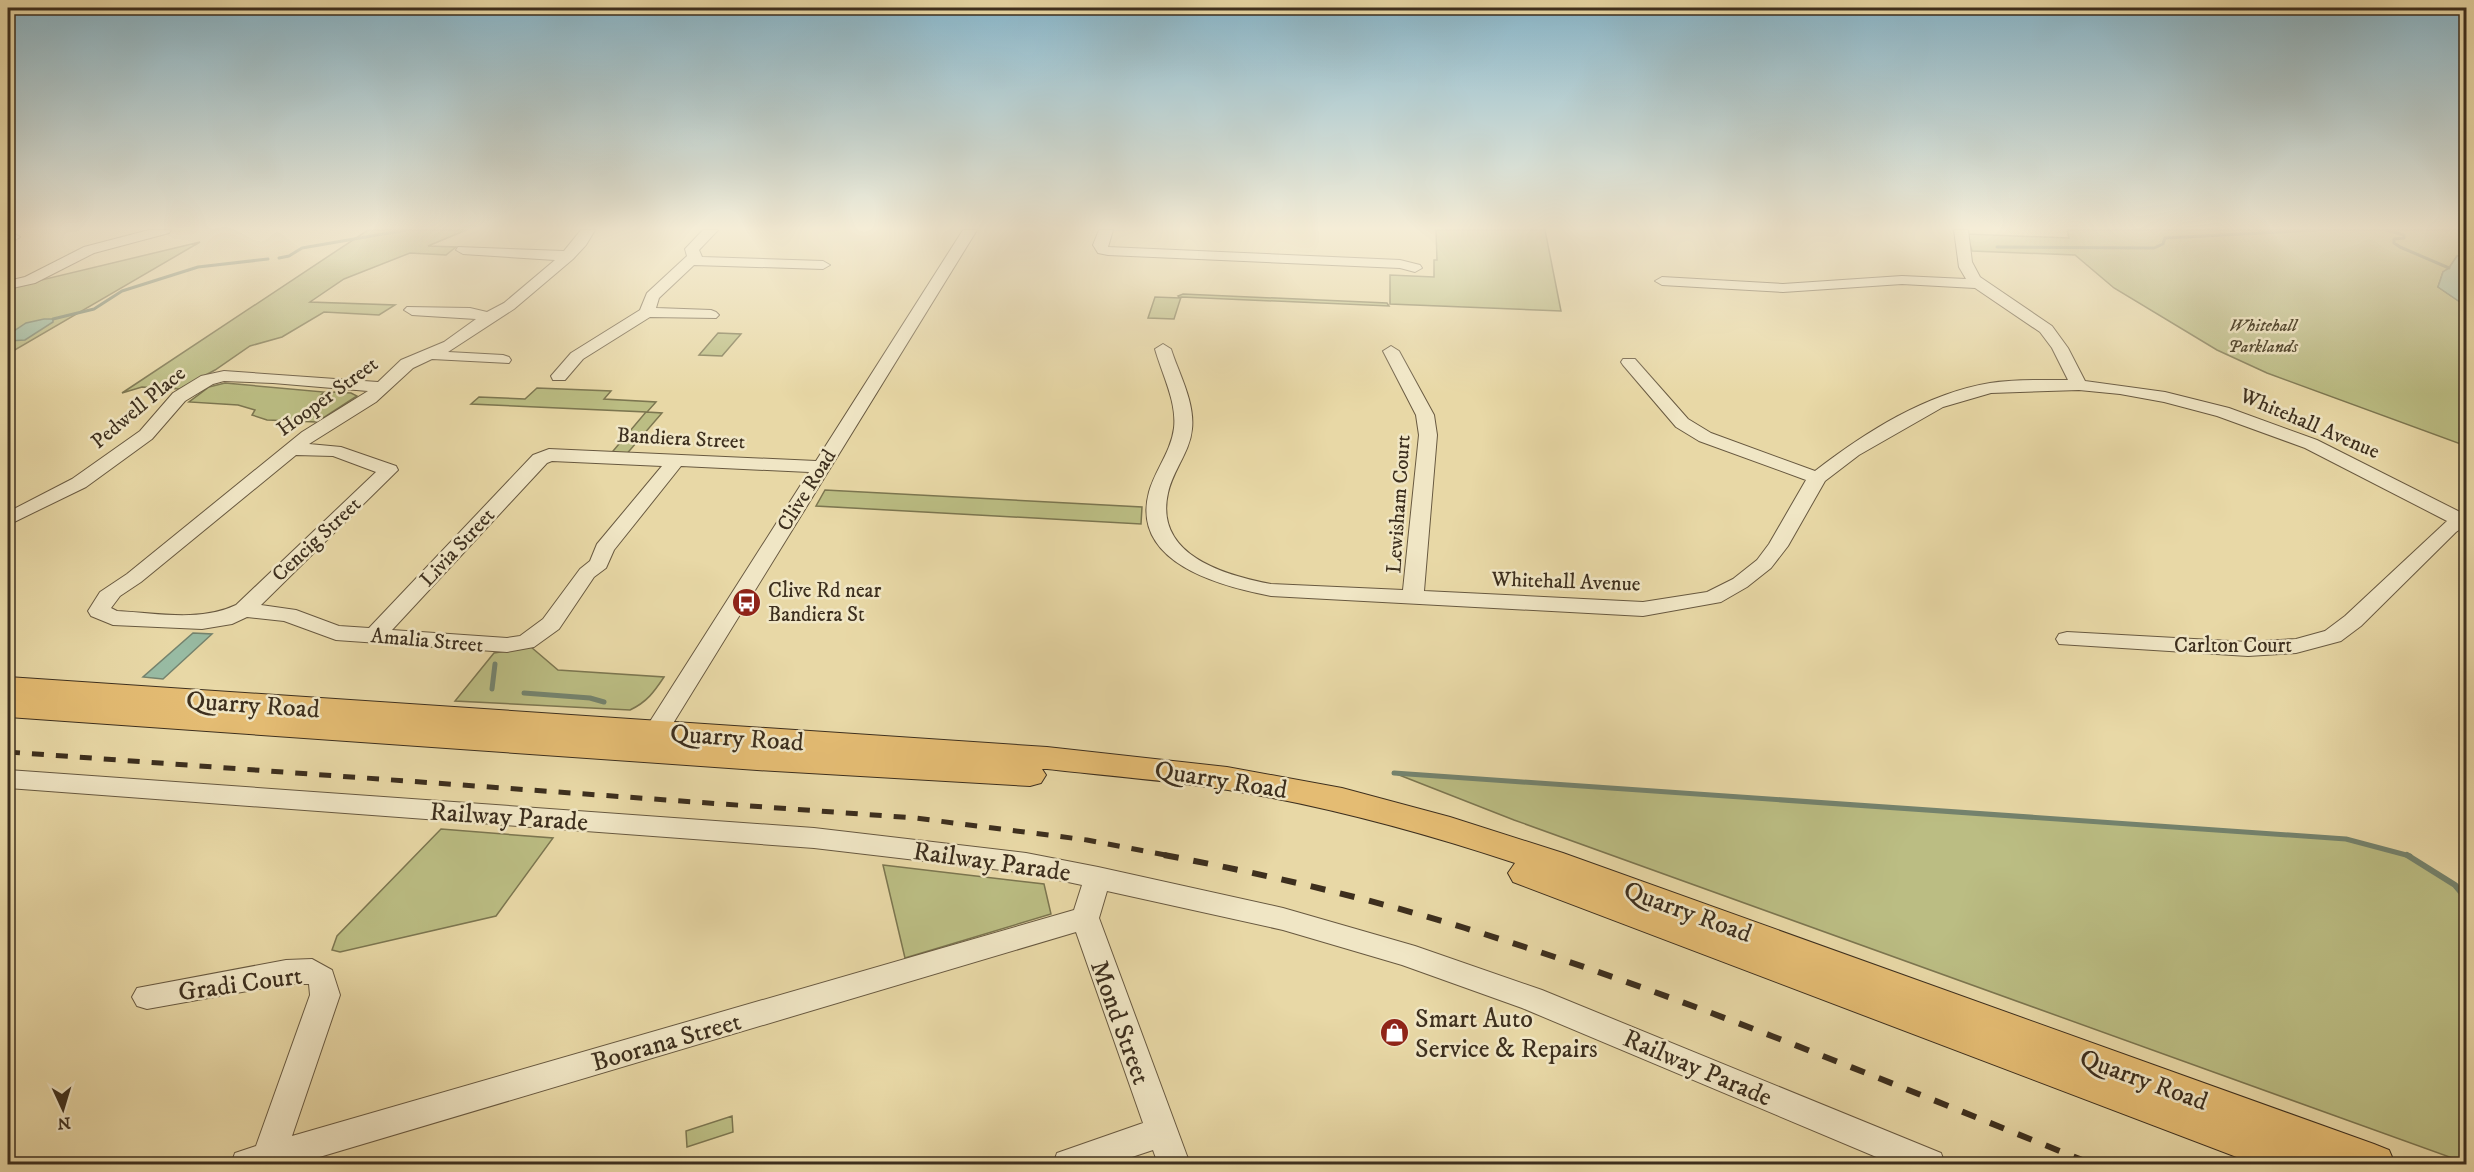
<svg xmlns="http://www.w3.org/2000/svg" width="2474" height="1172" font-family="'IM FELL DW Pica',serif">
	<rect width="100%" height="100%" fill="#e8d8a6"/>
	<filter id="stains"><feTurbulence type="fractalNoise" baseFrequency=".00333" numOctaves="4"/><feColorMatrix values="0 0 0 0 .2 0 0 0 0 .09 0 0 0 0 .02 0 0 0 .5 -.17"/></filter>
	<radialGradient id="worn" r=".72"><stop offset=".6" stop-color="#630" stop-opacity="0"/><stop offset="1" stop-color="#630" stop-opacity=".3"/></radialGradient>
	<path fill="#bbbd83" stroke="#7c7650" stroke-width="1.5" d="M368,230h98l-38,16 28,1 -10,8 -36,-2 -66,26 -34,23 85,3 -16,10 -55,-3 -42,25 -32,9 -35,24 -35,19 -38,-2 -20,6z
		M1436,230h109l16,81 -171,-7v-29l44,2v-17h3z
		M2067,230h399v25l-9,1 -8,12 -6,4 -5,15 28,19v140l-199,-73 -50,-23 -103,-62 -39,-33 -103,-4 -5,-17 102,4z
		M200,242l-192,112v-66z
		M1183,294l204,9 2,3 -208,-9 -7,22 -26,-1 7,-21 25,1 -2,-2z
		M718,333l23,1 -19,22 -23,-1z
		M225,383l99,9 -3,3h9l4,-3 17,1 6,3 -40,26 -50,-2 -15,-5 3,-5 -17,-5 -49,-3 20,-15z
		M537,388l74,3 -7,8 52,3 -9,10 15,1 -38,44h-16l38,-45 -175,-8 8,-7 46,2z
		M825,490l317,17 -1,17 -325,-18z
		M531,647l27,23 106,7c-10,15 -17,25 -34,33l-175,-9 39,-48z
		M1394,773l952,66 62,16 47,30 11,13v265l-952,-343z
		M441,829l112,9 -57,78 -156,36 -8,-2 5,-14z
		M883,865l161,19 7,30 -146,44z
		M732,1116l1,16 -46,15 -1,-16z"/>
	<path fill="#98bba3" stroke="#74836e" stroke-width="1.5" d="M2466,255v51l-28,-19 5,-15 6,-4 8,-12z
		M44,319h9v3l-28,18 -17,1v-6l18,-12z
		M193,633l19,1 -49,45 -20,-2z"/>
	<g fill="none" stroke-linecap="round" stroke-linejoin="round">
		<path stroke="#74836e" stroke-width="3" d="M2386,230l18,5v3l-10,1v4l6,4 49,21
			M1997,247l157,1 9,-4 2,-6 151,-8
			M279,258l10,-2 13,-8 104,-18
			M53,319l41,-10 28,-18 76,-24 70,-8
			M8,345l3,-3"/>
		<path stroke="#74836e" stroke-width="5" d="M492,689l3,-25
			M524,693l66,5 14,4
			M1394,773l952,66 64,17"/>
		<path stroke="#74836e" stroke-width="6" d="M2407,855l48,30 11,13"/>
		<defs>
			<path id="minor" d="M149,230h22l-2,3 -75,20 -59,30 -27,6v-8l17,-4 59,-30z
				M581,230h14l-9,15 -13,14 -59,50 -66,43 55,3 6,2 2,3 -2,3 -77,-4 -19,9 -37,34 -67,42 32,3 55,19 2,4 -137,135 35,5 43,16 30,2 164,-173 16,-6 267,12 147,-231h14l-321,521 -9,2 -9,-2 -3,-6 174,-273 -128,-6 -67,84 -8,18 -12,9 -35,52 -25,18 -27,5 -171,-12 -52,-19 -37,-4 -15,7 -30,5 -89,-4 -22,-9 -3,-5 12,-19 27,-18 175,-142 66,-41 -95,-8 -49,-2 -11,3 -28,17 -33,38 -66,48 -78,38v-13l64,-33 68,-48 33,-38 28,-17 23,-5 154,11 23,-22 43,-18 32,-23 -64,-4 -8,-5 3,-3 63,1 17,4 17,-9 51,-43 -92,-6 -7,-4 2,-3 106,4zM296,455l37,1 43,16 -140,133c-36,17 -80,8 -119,6l-6,-3 9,-12 21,-14zM552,461l110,5 -65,78 -7,17 -10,8 -37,50 -23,17 -13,2 -115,-8 155,-167z
				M703,230h15l-19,20 3,7 121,4 7,4 -7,4 -129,-4 -35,33 -3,10 55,2 5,2 3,3 -3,3 -66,-1 -67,42 -18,21h-12l-2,-4 20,-23 69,-43 7,-17 40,-37 -2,-7z
				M1099,230h14l-5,17 292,13 20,5 2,3 -7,4 -15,-4 -292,-13 -10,-2 -5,-8z
				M1954,230h14l4,32 8,15 72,49 16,22 17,33 80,11 64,16 88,32 149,75v14l-4,-1 -6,4 -95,94 -20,15 -45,12 -48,3 -189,-12 -3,-5 3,-5 8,-2 181,10 48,-3 29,-8 20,-15 102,-95 -142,-73 -88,-32 -53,-14 -44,-8 -41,-4 -88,3 -48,14 -84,48 -34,26 -37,65 -17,22 -24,19 -26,15 -78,14 -372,-20c-51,-10 -141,-33 -122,-104 6,-22 22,-40 25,-64 3,-26 -12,-54 -19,-79l8,-5 8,5c8,25 24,53 21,80 -2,23 -19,41 -24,64 -14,62 56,82 103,91l132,6 16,-155 -3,-20 -33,-64 8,-5 8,5 35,64 3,20 -13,156 219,11 64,-10 26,-13 24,-19 12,-16 37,-64 -107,-39 -23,-14 -53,-62 -2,-3 2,-3h12l53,60 23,14 104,38c51,-39 110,-77 175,-88 25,-4 52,-3 78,-3l-16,-32 -12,-16 -65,-44 -73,-4 -119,8 -121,-7 -7,-4 7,-4 121,7 119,-8 64,3 -7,-12z
				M13,233l7,4 -12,7v-10z
				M8,770l806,58 212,25 72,14 185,41 132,38 127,44 399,163 4,11h-52l-371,-156 -120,-43 -119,-35 -176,-39 -8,27 91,246h-32l-5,-14 -42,14h-58l4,-11 86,-30 -67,-191 -780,232h-65l4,-11 21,-7 54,-151 -1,-11h-23l-139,25 -10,-3 -5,-9 5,-9 149,-28 26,-1 20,11 8,25 -48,141 782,-226 8,-25 -56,-12 -212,-25 -806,-60z"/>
			<path id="major" d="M8,677l1039,70 180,20 115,21 108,29 113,36 811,291 15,6 6,14h-140l-742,-282 -5,-9 7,-10c-94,-31 -189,-57 -287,-73 -60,-10 -121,-14 -181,-21h-5l4,6 -5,8 -11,3 -273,-16 -749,-53v-20l76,5 -76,-5z"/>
		</defs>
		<use href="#minor" stroke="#685940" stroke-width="2"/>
		<use href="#major" stroke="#3d2f1e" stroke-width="2"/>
		<use href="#minor" fill="#f0e6c5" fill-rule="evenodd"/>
		<use href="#major" fill="#e4bc73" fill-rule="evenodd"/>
		<path stroke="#3d2f1e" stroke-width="5" stroke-dasharray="12 12" stroke-linecap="butt" d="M8,752l907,66 172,22 84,16"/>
		<path stroke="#3d2f1e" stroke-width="6" stroke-dasharray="15 15" stroke-linecap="butt" d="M1164,855c100,19 204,43 301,73 214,66 420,153 627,236"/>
	</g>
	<linearGradient id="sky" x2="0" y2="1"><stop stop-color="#88b7cc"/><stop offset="0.58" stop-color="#f5edd7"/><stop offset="1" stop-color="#f5edd7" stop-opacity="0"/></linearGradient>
	<rect width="2474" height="394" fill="url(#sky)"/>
	<defs>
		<symbol id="bus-disc" viewBox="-11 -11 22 22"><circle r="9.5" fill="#8f2418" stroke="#f0e6c5"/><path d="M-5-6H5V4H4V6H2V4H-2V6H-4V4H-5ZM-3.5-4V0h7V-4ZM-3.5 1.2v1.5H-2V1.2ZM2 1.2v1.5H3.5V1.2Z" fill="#fff"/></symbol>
		<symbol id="shop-disc" viewBox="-11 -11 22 22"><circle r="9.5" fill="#8f2418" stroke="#f0e6c5"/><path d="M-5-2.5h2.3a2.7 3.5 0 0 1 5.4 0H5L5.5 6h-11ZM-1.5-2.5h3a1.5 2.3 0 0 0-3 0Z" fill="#fff"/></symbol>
	</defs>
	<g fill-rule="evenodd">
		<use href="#bus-disc" x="730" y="586" width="33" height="33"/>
		<use href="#shop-disc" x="1378" y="1016" width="33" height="33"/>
	</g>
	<g text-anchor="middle" stroke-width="5" stroke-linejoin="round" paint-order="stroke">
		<g font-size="18" font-style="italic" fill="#564b32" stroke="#f0e6c5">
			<text x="2263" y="331">Whitehall<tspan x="2263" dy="21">Parklands</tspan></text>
		</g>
		<g font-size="21" fill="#3d2f1e" stroke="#f0e6c5">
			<text transform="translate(327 396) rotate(-36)" y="7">Hooper Street</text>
			<text transform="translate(138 407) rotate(-40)" y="7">Pedwell Place</text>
			<text transform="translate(2310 423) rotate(23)" y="7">Whitehall Avenue</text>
			<text transform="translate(681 438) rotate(3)" y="7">Bandiera Street</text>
			<text transform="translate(806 490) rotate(-58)" y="7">Clive Road</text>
			<text transform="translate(1398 504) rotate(-86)" y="7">Lewisham Court</text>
			<text transform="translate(316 539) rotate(-43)" y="7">Cencig Street</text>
			<text transform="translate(457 547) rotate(-47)" y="7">Livia Street</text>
			<text transform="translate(1566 581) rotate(2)" y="7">Whitehall Avenue</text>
			<text transform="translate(427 640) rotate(5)" y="7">Amalia Street</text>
			<text x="2233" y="652">Carlton Court</text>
		</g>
		<g font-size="21" fill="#3d2f1e" stroke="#f0e6c5" text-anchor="start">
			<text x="768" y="597">Clive Rd near<tspan x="768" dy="24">Bandiera St</tspan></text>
		</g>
		<g font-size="26" fill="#3d2f1e" stroke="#f0e6c5">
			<text transform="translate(253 704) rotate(4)" y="9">Quarry Road</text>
			<text transform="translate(737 737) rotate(4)" y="9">Quarry Road</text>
			<text transform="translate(1221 779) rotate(9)" y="9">Quarry Road</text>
			<text transform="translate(509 816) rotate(4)" y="9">Railway Parade</text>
			<text transform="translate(992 861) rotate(8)" y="9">Railway Parade</text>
			<text transform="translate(1688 911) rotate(20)" y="9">Quarry Road</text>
			<text transform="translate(240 983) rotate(-8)" y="9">Gradi Court</text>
			<text transform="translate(1121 1022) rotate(70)" y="9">Mond Street</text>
			<text transform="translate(666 1041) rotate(-16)" y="9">Boorana Street</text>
			<text transform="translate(1698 1067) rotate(23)" y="9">Railway Parade</text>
			<text transform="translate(2144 1079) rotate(20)" y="9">Quarry Road</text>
		</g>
		<g font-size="26" fill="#3d2f1e" stroke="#f0e6c5" text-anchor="start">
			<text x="1415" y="1027">Smart Auto<tspan x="1415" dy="30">Service &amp; Repairs</tspan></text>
		</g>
	</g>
	<rect width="2474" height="1172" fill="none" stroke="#e8d8a6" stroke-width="30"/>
	<rect x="9" y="9" width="2456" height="1154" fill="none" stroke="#3d2f1e" stroke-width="3"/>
	<rect x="15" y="15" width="2444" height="1142" fill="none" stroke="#3d2f1e" stroke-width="1.5"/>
	<g transform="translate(63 1109) rotate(176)" stroke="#f0e6c5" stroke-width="4.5" paint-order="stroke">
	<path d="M0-4.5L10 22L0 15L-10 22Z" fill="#3d2f1e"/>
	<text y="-9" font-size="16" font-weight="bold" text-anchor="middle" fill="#3d2f1e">N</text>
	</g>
	<rect width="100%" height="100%" filter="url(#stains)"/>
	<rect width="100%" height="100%" fill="url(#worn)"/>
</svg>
